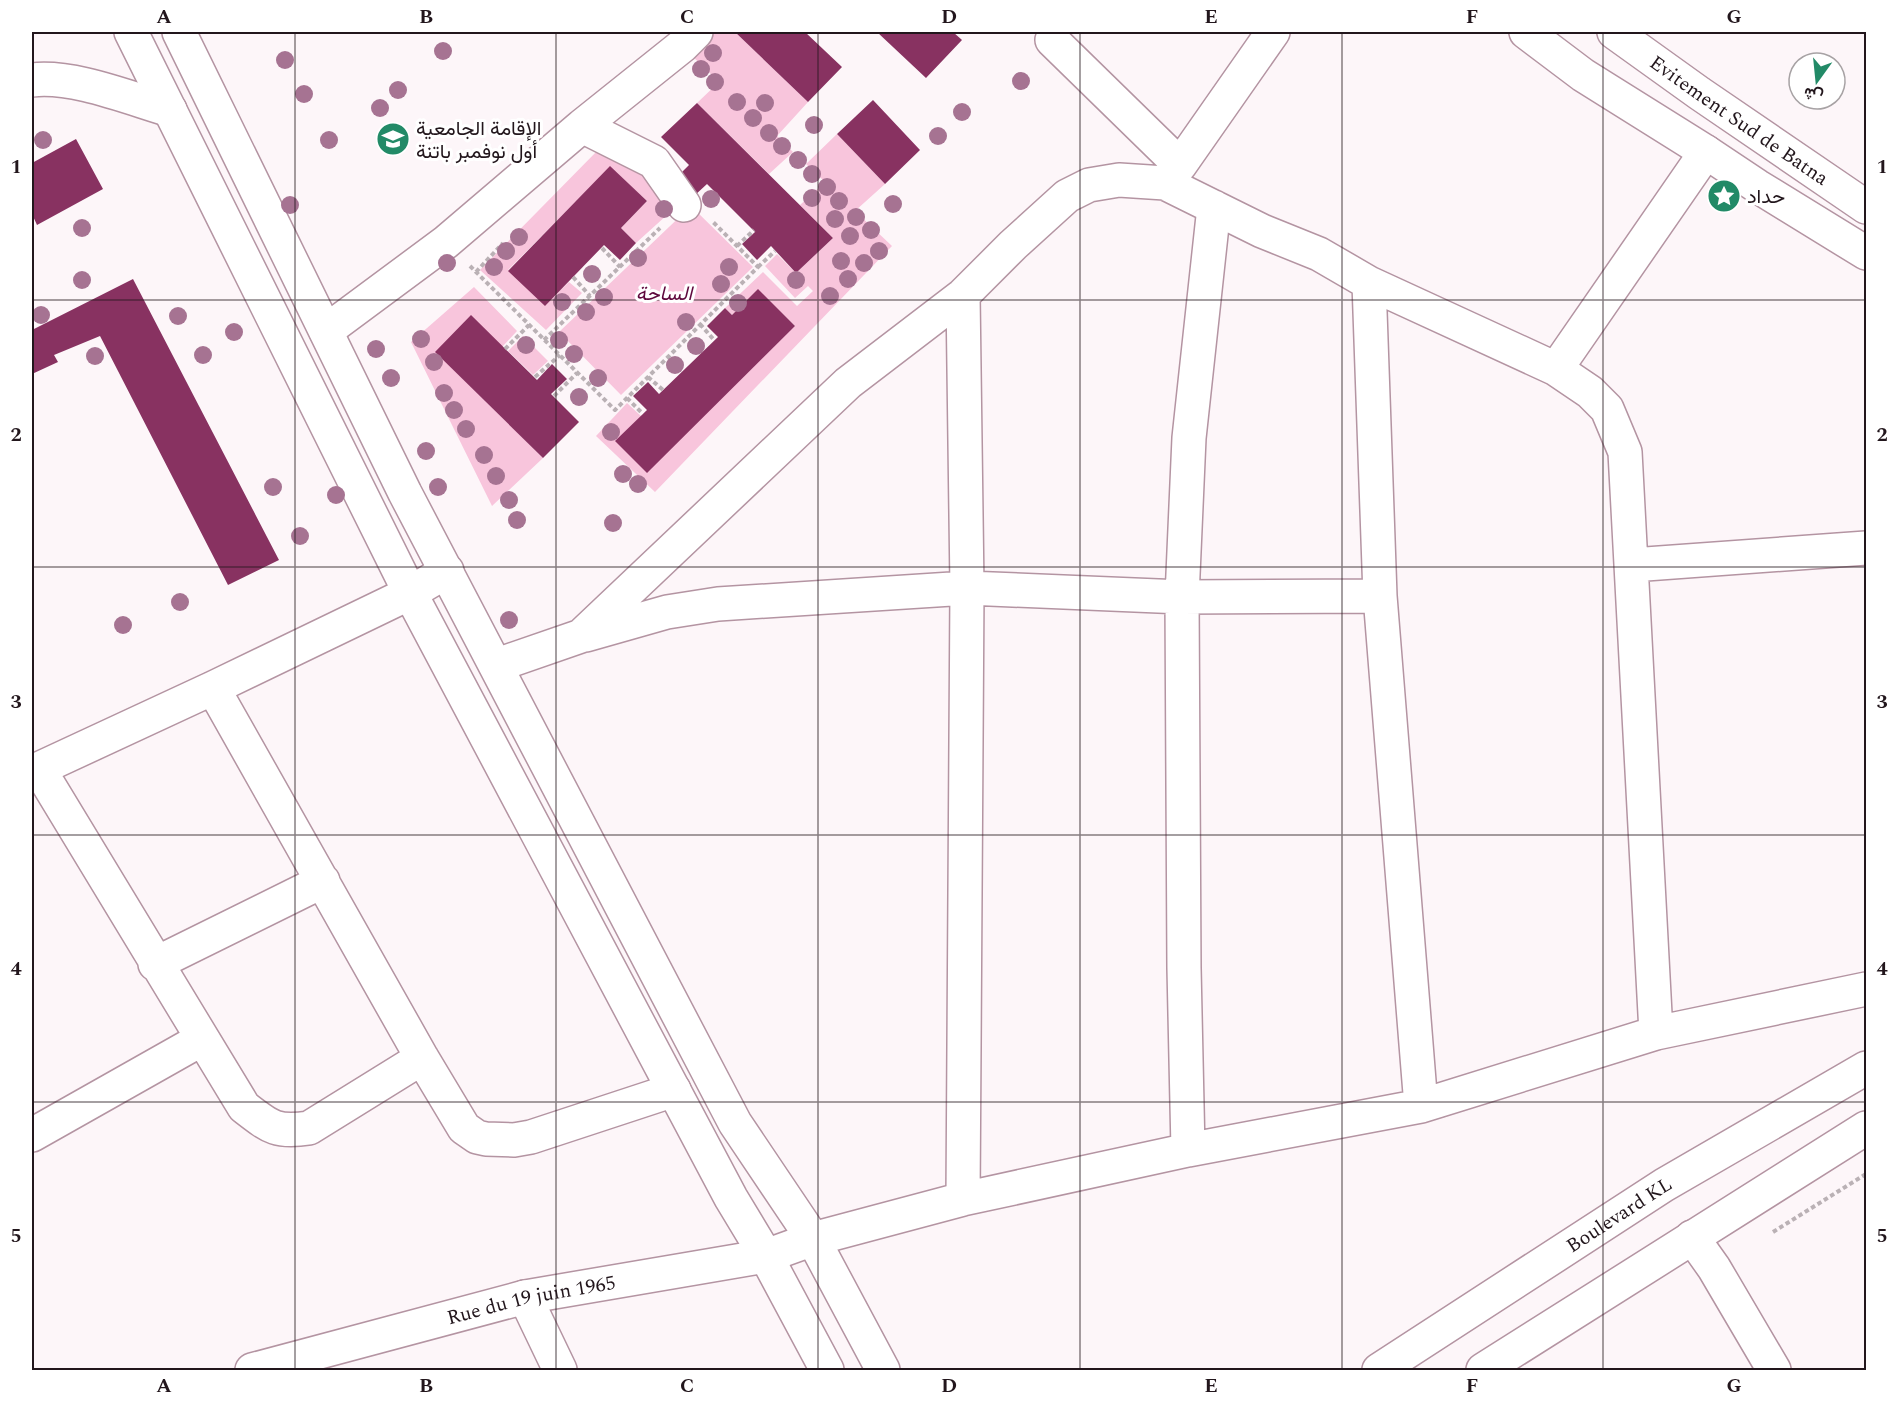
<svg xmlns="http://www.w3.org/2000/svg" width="1898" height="1402" font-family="Spectral,Vazirmatn,serif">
	<rect width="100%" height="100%" fill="#fdf6f9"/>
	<path fill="#f8c5dc" d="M711,32h24l73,70 -31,34 16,16 -24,22 -72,-71 22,-21 -28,-27z
		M837,134l48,50 -30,27 37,35 -237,246 -59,-56 31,-33 14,13 154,-90 -37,-36 -26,25 -7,-7 38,-36 34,34 16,-15 -5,-5 -13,12 -30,-32 12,-12 19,19 37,-35 -33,-33 25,-23 -19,-18z
		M599,149l46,20 33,36 -42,38 -15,-15 26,-27 -37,-34 -102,103 37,35 24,-23 13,11 -36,37 -66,-60z
		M691,206l62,61 -132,128 -62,-63z
		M474,287l43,44 -14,15 -67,6 107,106 -51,48 -81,-164z
		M523,336l25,25 -15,14 -25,-24z"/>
	<path fill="#883261" d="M735,32h70l37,35 -34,35z
		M877,32h76l9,8 -36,38z
		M873,100l47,50 -35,34 -48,-50z
		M697,103l136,135 -37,35 -25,-27 -14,14 -15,-16 13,-12 -48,-48 -13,12 -18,-18 13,-13 -28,-28z
		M76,139l27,50 -66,36 -5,-11v-51z
		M610,166l37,35 -26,27 15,15 -16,17 -16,-15 -59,61 -37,-35z
		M133,279l146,281 -51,25 -128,-249 -46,19 4,7 -26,12v-44z
		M758,289l37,37 -148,147 -32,-32 32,-31 -14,-14 15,-14 11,12 59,-57 -11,-11 18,-18 7,7z
		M471,315l66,65 15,-16 15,15 -16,15 28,28 -36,36 -108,-106z"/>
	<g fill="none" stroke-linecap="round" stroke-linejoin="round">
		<defs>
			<path id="minor" d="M1052,40l128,125
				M32,80c41,-5 97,18 138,30
				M582,126l72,36 30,43
				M1165,183l15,-18 93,-133
				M1369,283l11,313 41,510
				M326,331l120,-89 136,-116 100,-80 14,-14
				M1556,369l150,-217
				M1632,565l234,-17
				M586,635l81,-23 51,-8 249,-16 215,9 198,-1
				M497,665l84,-29 267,-253 115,-88 50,-50 54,-49 22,-11 30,-5 46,3 97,48 57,23 50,29 187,86 34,23 17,17 18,43 31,581
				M213,688l209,370 42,70 13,9 9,2 28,1 17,-3 143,-47
				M39,769l205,338c26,20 32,26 65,21l113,-70
				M32,772l181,-84 197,-95 37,-22
				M155,964l168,-83
				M32,1135l170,-96
				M1188,1150l-4,-182 -2,-371 7,-159 25,-231
				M963,1199l4,-611 -4,-293
				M1692,1237l22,31 60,102
				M813,1239l150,-40 225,-49 233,-44 235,-73 210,-44
				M525,1297l35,73"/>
			<g id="major">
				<path d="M131,32l279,561 321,605 35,58 61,114"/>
				<path d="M179,32l226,461 330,630 78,116 70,131"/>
				<path id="s1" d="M252,1370l273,-73 241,-41 47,-17"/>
				<path id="s2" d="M1379,1370l285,-185 202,-117"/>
				<path d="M1483,1370l383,-242"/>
			</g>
			<g id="highway">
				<path d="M1526,32l57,43 123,77 51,34 109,67"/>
				<path id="s3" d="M1614,32l85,61 167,114"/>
			</g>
		</defs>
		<use href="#minor" stroke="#b494a2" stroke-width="36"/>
		<use href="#major" stroke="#b494a2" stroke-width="36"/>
		<use href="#highway" stroke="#b494a2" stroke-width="36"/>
		<path stroke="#bab1b5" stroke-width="4" stroke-dasharray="4.5 3" stroke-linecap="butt" d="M737,246l17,-16
			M602,248l18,19
			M470,266l145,144 143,-143 -46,-46
			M758,267l17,-16
			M476,272l27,-29
			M573,277l17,19
			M700,324l14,16
			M544,340l116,-112
			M505,349l24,-24
			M535,377l25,-22
			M648,377l15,13
			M554,396l23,-23
			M627,398l16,16
			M1773,1232l93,-58"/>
		<use href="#minor" stroke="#fff" stroke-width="33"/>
		<use href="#major" stroke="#fff" stroke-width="33"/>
		<use href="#highway" stroke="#fff" stroke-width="33"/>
	</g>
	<g fill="#a67392">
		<circle cx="443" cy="51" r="9"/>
		<circle cx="713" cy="53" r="9"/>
		<circle cx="285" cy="60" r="9"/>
		<circle cx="701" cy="69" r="9"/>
		<circle cx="1021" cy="81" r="9"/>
		<circle cx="715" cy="82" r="9"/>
		<circle cx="398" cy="90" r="9"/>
		<circle cx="304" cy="94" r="9"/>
		<circle cx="737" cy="102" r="9"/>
		<circle cx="765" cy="103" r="9"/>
		<circle cx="380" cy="108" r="9"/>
		<circle cx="962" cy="112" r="9"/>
		<circle cx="753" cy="118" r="9"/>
		<circle cx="814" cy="125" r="9"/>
		<circle cx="769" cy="133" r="9"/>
		<circle cx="938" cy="136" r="9"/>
		<circle cx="43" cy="140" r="9"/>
		<circle cx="329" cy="140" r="9"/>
		<circle cx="782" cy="146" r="9"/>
		<circle cx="798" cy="160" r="9"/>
		<circle cx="812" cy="174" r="9"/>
		<circle cx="827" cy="187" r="9"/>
		<circle cx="812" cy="198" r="9"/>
		<circle cx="711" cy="199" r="9"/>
		<circle cx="839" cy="201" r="9"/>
		<circle cx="893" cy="204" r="9"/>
		<circle cx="290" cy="205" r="9"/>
		<circle cx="664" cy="209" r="9"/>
		<circle cx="856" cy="217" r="9"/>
		<circle cx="835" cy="219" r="9"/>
		<circle cx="82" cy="228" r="9"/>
		<circle cx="871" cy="230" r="9"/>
		<circle cx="850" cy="236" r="9"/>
		<circle cx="519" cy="237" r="9"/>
		<circle cx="506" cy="251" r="9"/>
		<circle cx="879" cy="251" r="9"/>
		<circle cx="638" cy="258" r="9"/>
		<circle cx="841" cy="261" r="9"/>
		<circle cx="447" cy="263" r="9"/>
		<circle cx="864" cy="263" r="9"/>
		<circle cx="494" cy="267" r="9"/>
		<circle cx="729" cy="267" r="9"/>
		<circle cx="592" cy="274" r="9"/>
		<circle cx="848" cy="279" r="9"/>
		<circle cx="82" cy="280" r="9"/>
		<circle cx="796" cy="280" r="9"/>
		<circle cx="721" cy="284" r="9"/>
		<circle cx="830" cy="296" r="9"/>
		<circle cx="604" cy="297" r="9"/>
		<circle cx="562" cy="302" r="9"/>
		<circle cx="738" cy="303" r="9"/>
		<circle cx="586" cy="312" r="9"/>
		<circle cx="41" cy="315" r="9"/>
		<circle cx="178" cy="316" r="9"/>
		<circle cx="686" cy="322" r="9"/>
		<circle cx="234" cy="332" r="9"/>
		<circle cx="421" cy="339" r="9"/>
		<circle cx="559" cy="340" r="9"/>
		<circle cx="526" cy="345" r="9"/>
		<circle cx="696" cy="346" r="9"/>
		<circle cx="376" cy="349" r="9"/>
		<circle cx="574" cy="354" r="9"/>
		<circle cx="203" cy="355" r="9"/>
		<circle cx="95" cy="356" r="9"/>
		<circle cx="434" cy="362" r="9"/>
		<circle cx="675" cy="365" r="9"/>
		<circle cx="391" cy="378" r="9"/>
		<circle cx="598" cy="378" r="9"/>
		<circle cx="444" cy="393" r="9"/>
		<circle cx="579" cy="397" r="9"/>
		<circle cx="454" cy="410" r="9"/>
		<circle cx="466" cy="429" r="9"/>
		<circle cx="611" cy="432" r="9"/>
		<circle cx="426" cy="451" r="9"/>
		<circle cx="484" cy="455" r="9"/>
		<circle cx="623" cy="474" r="9"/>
		<circle cx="496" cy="476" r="9"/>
		<circle cx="638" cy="484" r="9"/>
		<circle cx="273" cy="487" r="9"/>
		<circle cx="438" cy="487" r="9"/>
		<circle cx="336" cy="495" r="9"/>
		<circle cx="509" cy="500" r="9"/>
		<circle cx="517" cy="520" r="9"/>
		<circle cx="613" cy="523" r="9"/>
		<circle cx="300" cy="536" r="9"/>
		<circle cx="180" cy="602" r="9"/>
		<circle cx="509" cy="620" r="9"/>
		<circle cx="123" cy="625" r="9"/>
	</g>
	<path fill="none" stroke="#22161c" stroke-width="1.5" stroke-opacity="0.55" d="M295,32v1338M556,32v1338M818,32v1338M1080,32v1338M1342,32v1338M1603,32v1338M32,300h1834M32,567h1834M32,835h1834M32,1102h1834"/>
	<defs>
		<symbol id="university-disc" viewBox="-11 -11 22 22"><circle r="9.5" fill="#228a67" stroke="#fff"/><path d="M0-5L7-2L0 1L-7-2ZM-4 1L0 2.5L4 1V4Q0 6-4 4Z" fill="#fff"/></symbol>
		<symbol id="sight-disc" viewBox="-11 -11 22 22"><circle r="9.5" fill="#228a67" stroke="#fff"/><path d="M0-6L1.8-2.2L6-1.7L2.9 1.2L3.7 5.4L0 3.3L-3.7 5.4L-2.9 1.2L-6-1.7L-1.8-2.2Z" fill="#fff"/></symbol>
	</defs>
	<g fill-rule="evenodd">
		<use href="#university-disc" x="374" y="120" width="38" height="38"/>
		<use href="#sight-disc" x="1705" y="177" width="38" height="38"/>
	</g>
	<g text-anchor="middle" stroke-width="6" stroke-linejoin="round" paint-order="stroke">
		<g font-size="20" fill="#22161c" stroke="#fff">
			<text dy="7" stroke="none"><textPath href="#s3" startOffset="153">Evitement Sud de Batna</textPath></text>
			<text dy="7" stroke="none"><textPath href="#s2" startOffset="286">Boulevard KL</textPath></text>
			<text dy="7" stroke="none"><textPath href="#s1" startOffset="288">Rue du 19 juin 1965</textPath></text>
		</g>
		<g font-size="20" fill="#22161c" stroke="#fff" text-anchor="start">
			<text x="416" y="135">الإقامة الجامعية<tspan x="416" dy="23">أول نوفمبر باتنة</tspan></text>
			<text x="1747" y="203">حداد</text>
		</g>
		<g font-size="20" font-style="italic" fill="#5e083d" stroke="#fff">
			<text x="664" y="300">الساحة</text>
		</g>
	</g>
	<rect width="1898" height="1402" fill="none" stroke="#ffffff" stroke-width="66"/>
	<g transform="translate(1817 81) rotate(195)"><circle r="28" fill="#ffffff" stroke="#a7a2a4" stroke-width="1.5"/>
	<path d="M0-4.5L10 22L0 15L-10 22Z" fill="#228a67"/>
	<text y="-9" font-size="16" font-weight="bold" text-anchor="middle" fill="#22161c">ش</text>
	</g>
	<rect x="33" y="33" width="1832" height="1336" fill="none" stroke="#22161c" stroke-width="2"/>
	<g font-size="20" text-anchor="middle" font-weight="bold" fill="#22161c">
		<text x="164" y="23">A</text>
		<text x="426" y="23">B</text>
		<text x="687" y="23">C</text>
		<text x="949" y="23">D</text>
		<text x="1211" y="23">E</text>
		<text x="1472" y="23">F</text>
		<text x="1734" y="23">G</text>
		<text x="16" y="173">1</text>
		<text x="1882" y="173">1</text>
		<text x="16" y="441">2</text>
		<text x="1882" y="441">2</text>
		<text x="16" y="708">3</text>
		<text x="1882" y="708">3</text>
		<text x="16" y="975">4</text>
		<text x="1882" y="975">4</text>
		<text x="16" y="1242">5</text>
		<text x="1882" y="1242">5</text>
		<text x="164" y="1392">A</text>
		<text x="426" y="1392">B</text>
		<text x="687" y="1392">C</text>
		<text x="949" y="1392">D</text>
		<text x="1211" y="1392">E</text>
		<text x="1472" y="1392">F</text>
		<text x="1734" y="1392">G</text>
	</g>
</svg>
